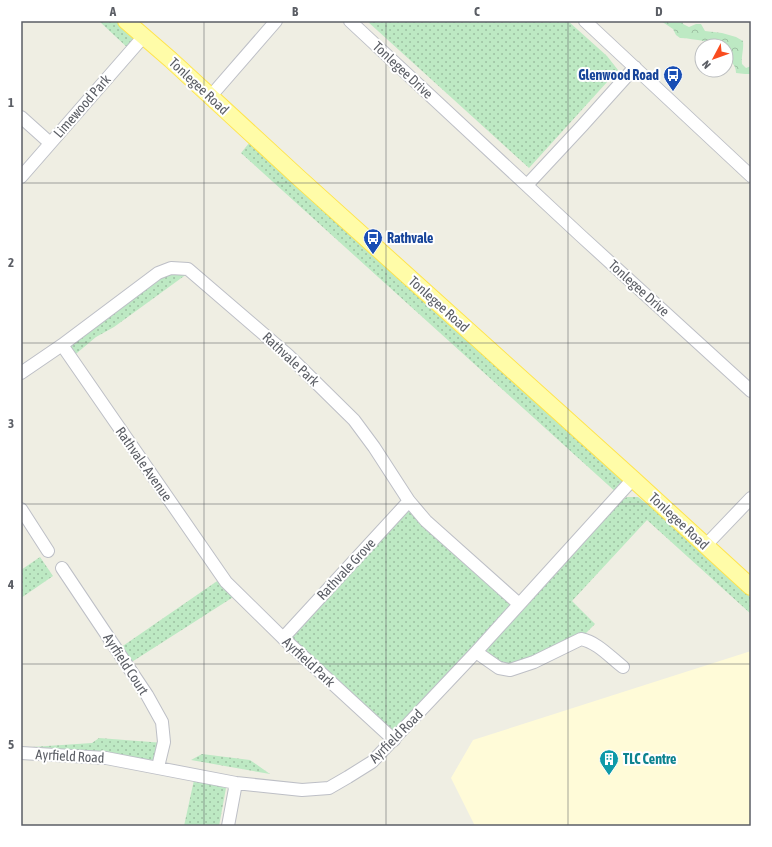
<svg xmlns="http://www.w3.org/2000/svg" width="772" height="847" font-family="'Asap Condensed',sans-serif">
	<defs>
		<pattern id="grass-dots" width="8" height="8" patternUnits="userSpaceOnUse"><rect width="8" height="8" fill="#bde9c3"/><path d="M2 2h.1M6 6h.1" fill="none" stroke="#9dc0a2" stroke-width="1.8" stroke-linecap="round"/></pattern>
		<pattern id="forest-crowns" width="20" height="18" patternUnits="userSpaceOnUse"><rect width="20" height="18" fill="#bde9c3"/><path d="M2 6a3 3 0 1 1 6 0M12 15a3 3 0 1 1 6 0" fill="none" stroke="#9dc0a2"/></pattern>
	</defs>
	<rect width="100%" height="100%" fill="#efeee3"/>
	<path fill="#fffbd8" d="M751,651v175h-276l-24,-48 22,-38z"/>
	<path fill="url(#grass-dots)" d="M99,21h27l17,16 -12,14z
		M367,21h201l39,35 11,14 -89,98z
		M254,137l378,342 -14,15 -377,-341z
		M191,271l-77,56 -18,10 -25,21 -9,-13 96,-72z
		M627,497h11l19,15 94,86v16l-104,-94 -75,81 23,23 -15,15 -70,31 -34,-18 21,-23 26,-19 98,-109z
		M409,501l107,103 -122,135 -109,-102z
		M40,557l13,19 -32,22v-28z
		M223,577l15,17 -111,71 -10,-15z
		M99,738l65,5 -6,24 -134,-14 8,-6 60,-4z
		M202,754l48,6 20,14 -79,-14z
		M194,780l32,8 -7,38h-35z"/>
	<path fill="url(#forest-crowns)" d="M661,21h21l1,3 6,3 7,-3h5l4,7 17,2 14,4 7,4c1,8 -2,15 -1,23l4,4 5,-2v8h-6l-9,-1c0,-6 -3,-12 -10,-13v-14h-7l3,-2 -1,-2c-7,-2 -11,-1 -17,-1 -8,-1 -16,-3 -24,-3l-4,-3 -3,-6z"/>
	<g fill="none" stroke-linecap="round" stroke-linejoin="round">
		<defs>
			<path id="minor" d="M350,21l230,214 171,156
				M585,21l166,155
				M210,97l66,-76
				M21,117l29,26
				M21,177l123,-141
				M527,185l55,-59 53,-59
				M62,345l164,237 57,56 111,102
				M21,373l41,-28 96,-72 13,-5 17,1 100,86 66,65 20,27 35,54 17,20 93,83
				M21,509l27,42
				M705,546l46,-48
				M62,568l85,127 15,27 2,20 -6,25
				M283,638l126,-137
				M476,652l23,16 11,2 24,-8 47,-23c16,3 29,18 42,28
				M21,753l85,5 130,25 66,7 27,-2 19,-11 24,-15 104,-110 157,-173
				M228,826l8,-43"/>
			<path id="major" d="M126,21l45,39 127,117 335,302 118,108"/>
		</defs>
		<use href="#minor" stroke="#bdbfc6" stroke-width="14"/>
		<use href="#major" stroke="#ffe44d" stroke-width="18"/>
		<use href="#minor" stroke="#fff" stroke-width="12"/>
		<use href="#major" stroke="#fffca8" stroke-width="16"/>
	</g>
	<path fill="none" stroke="#5b5e65" stroke-width="1" stroke-opacity="0.55" d="M204,21v805M386,21v805M568,21v805M21,183h730M21,343h730M21,504h730M21,664h730"/>
	<defs>
		<symbol id="bus-pin" viewBox="-11 -11 22 30"><path d="M0 17L-7.5 6A9.5 9.5 0 1 1 7.5 6Z" fill="#1a4fb4" stroke="#fff"/><path d="M-5-6H5V4H4V6H2V4H-2V6H-4V4H-5ZM-3.5-4V0h7V-4ZM-3.5 1.2v1.5H-2V1.2ZM2 1.2v1.5H3.5V1.2Z" fill="#fff"/></symbol>
		<symbol id="building-pin" viewBox="-11 -11 22 30"><path d="M0 17L-7.5 6A9.5 9.5 0 1 1 7.5 6Z" fill="#0f9aa8" stroke="#fff"/><path d="M-4-6H4V6H1V3H-1V6H-4ZM-2.5-4.3h1.7v1.8h-1.7ZM.8-4.3h1.7v1.8H.8ZM-2.5-1h1.7V.8h-1.7ZM.8-1h1.7V.8H.8Z" fill="#fff"/></symbol>
	</defs>
	<g fill-rule="evenodd">
		<use href="#bus-pin" x="662" y="64" width="22" height="30"/>
		<use href="#bus-pin" x="362" y="227" width="22" height="30"/>
		<use href="#building-pin" x="598" y="748" width="22" height="30"/>
	</g>
	<g text-anchor="middle" stroke-width="4" stroke-linejoin="round" paint-order="stroke">
		<g font-size="14" fill="#5b5e65" stroke="#fff">
			<text transform="translate(403 70) rotate(43)" y="5">Tonlegee Drive</text>
			<text transform="translate(199 86) rotate(43)" y="5">Tonlegee Road</text>
			<text transform="translate(82 106) rotate(-49)" y="5">Limewood Park</text>
			<text transform="translate(639 288) rotate(42)" y="5">Tonlegee Drive</text>
			<text transform="translate(439 304) rotate(42)" y="5">Tonlegee Road</text>
			<text transform="translate(291 359) rotate(43)" y="5">Rathvale Park</text>
			<text transform="translate(144 464) rotate(55)" y="5">Rathvale Avenue</text>
			<text transform="translate(679 521) rotate(43)" y="5">Tonlegee Road</text>
			<text transform="translate(346 569) rotate(-47)" y="5">Rathvale Grove</text>
			<text transform="translate(309 662) rotate(43)" y="5">Ayrfield Park</text>
			<text transform="translate(126 664) rotate(57)" y="5">Ayrfield Court</text>
			<text transform="translate(396 736) rotate(-45)" y="5">Ayrfield Road</text>
			<text transform="translate(70 756) rotate(3)" y="5">Ayrfield Road</text>
		</g>
		<g font-size="14" font-weight="bold" fill="#164399" stroke="#fff" text-anchor="end">
			<text x="659" y="80">Glenwood Road</text>
			<text x="387" y="243" text-anchor="start">Rathvale</text>
		</g>
		<g font-size="14" font-weight="bold" fill="#0d838f" stroke="#fff" text-anchor="start">
			<text x="623" y="764">TLC Centre</text>
		</g>
	</g>
	<rect width="772" height="847" fill="none" stroke="#ffffff" stroke-width="44"/>
	<g transform="translate(714 58) rotate(229)"><circle r="19" fill="#ffffff" stroke="#bdbfc1"/>
	<path d="M0-3L7 15L0 10L-7 15Z" fill="#f94c1f"/>
	<text y="-6" font-size="11" font-weight="bold" text-anchor="middle" fill="#5b5e65">N</text>
	</g>
	<rect x="22" y="22" width="728" height="803" fill="none" stroke="#5b5e65" stroke-width="1.5"/>
	<g font-size="13" text-anchor="middle" font-weight="bold" fill="#5b5e65">
		<text x="113" y="16">A</text>
		<text x="295" y="16">B</text>
		<text x="477" y="16">C</text>
		<text x="659" y="16">D</text>
		<text x="11" y="107">1</text>
		<text x="11" y="267">2</text>
		<text x="11" y="428">3</text>
		<text x="11" y="589">4</text>
		<text x="11" y="749">5</text>
	</g>
</svg>
